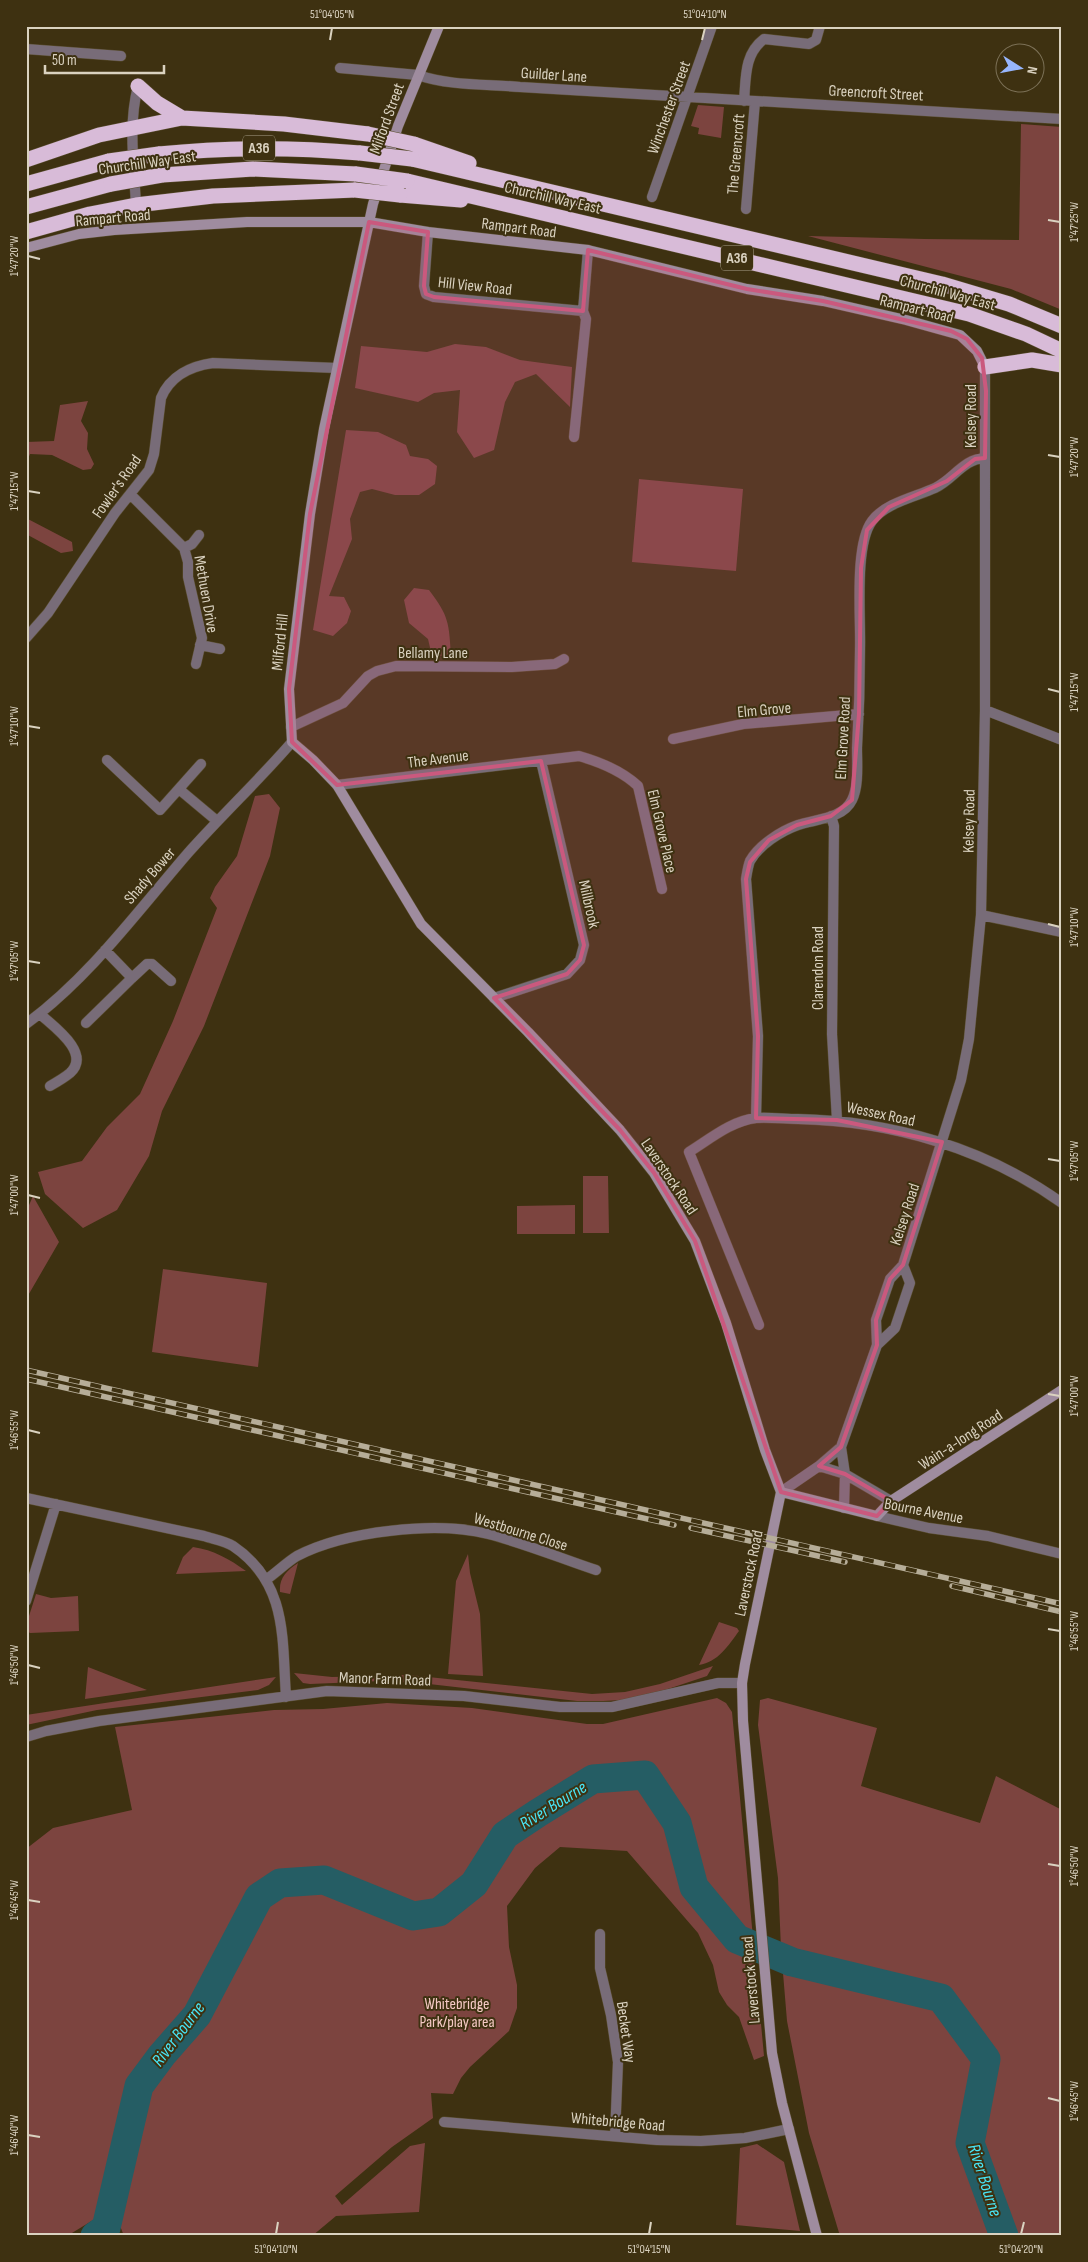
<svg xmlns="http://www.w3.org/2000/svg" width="1088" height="2262" font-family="'Sofia Sans Condensed',sans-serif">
	<rect width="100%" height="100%" fill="#3e3111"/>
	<path fill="#7c443f" d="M698,105l26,2 -3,31 -23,-4 1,-6 -8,-2z
		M1021,124l41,3v183l-51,-21 -203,-53 117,3 94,1z
		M455,344l31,3 34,13 52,7 -2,40 -34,-33 -21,8 -10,20 -11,48 -20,8 -17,-26 3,-42 -26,3 -16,9 -63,-14 6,-42 66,6z
		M88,401l-7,20 7,12 -1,16 7,15 -3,5 -8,1 -31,-15 -22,-1 -4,10v-22l28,-1 6,-36z
		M346,430l32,2 28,13 4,11 18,3 9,7 -2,18 -16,11h-24l-23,-6 -12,3 -10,27 2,20 -23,57 15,1 7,14 -4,12 -14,13 -20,-6z
		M639,479l104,10 -7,82 -104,-9z
		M26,518l46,24 1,9 -12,2 -35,-19z
		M414,588l15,2c20,26 20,33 22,66h-19l-4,-17 -19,-16 -5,-23z
		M269,794l11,14 -10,48 -66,170 -42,85 -13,45 -32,54 -34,18 -38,-34 -7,-22 44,-11 25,-34 33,-33 33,-73 44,-113 -7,-10 5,-11 22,-31 18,-60z
		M583,1176h25l1,57h-26z
		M33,1196l26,46 -33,57v-87z
		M575,1205v29h-58v-28z
		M163,1269l104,14 -9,84 -106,-15z
		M193,1547c21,3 36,12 53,24l-70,3 7,-17z
		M468,1554l2,19 10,41 3,62 -35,-2 8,-93z
		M298,1563l-8,31 -10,-2c-1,-14 6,-21 18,-29z
		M36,1594l15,4 27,-2 1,35 -49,2 -3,-2 2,-15z
		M719,1622l18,6 2,3c-11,15 -21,31 -40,34z
		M713,1666l-6,10 -39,13 -45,11 -20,1h-26l-148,-17 -47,-3 -72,3 -7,-1 -9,-10 38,4 77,-2 183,19 33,-2 35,-8z
		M88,1667l59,23 -62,9z
		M276,1677l-7,8 -11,5 -161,20 -71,15v-10z
		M717,1698l9,5 6,9 32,344 -10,4 -15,-43 -12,-12 -8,-13 -6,-27 -15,-32 -71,-82 -67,-4 -25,21 -28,38 2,41 8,38v23l-8,23 -39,36 -9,11 -8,16 -22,-1 2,25 -41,29 -57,49 7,9 68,-59 15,-3 -6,69 -83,4 -24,20h-188l-11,-28 -46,28h-41v-387l27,-21 79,-18 -17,-83 159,-17 49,-1 64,-6 85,5 115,16h16z
		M768,1698l109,30 -16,58 119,37 16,-47 66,34v426h-222l-31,-103 -22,-112 -6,-72 -3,-71 -20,-153 2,-25z
		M757,2144l27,18 16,69 -64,-6 4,-77z"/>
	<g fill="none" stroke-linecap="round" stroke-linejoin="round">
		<path stroke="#255d64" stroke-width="29" d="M95,2236l11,-8 33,-142 23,-31 35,-40 62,-118 21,-14 44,-3 89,36 26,-4 35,-28 31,-49 33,-22 55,-34 52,-4 32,48 17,64 43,52 55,23 149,36 45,61 -16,84 34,93"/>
		<defs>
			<path id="street" d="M26,49l95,7
				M340,68l78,7c31,11 69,9 102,12l542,32
				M744,101c2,-23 0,-47 20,-62l45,5 7,-4 4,-14
				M652,197l60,-171
				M136,205c-2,-40 -8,-80 2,-119
				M746,209l9,-108
				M428,232l-4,54 2,8 8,3 149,14 5,-61
				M574,437l12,-118 -3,-8
				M130,494l54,54 4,14v15l14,61 -6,26
				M184,548l8,-4 7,-9
				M26,638l22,-25 67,-100 34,-43 5,-16 7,-56c9,-22 30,-32 52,-35l124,5
				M200,645l20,4
				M985,710l77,30
				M291,727l52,-24 25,-27 9,-5 19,-5 116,1 43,-3 9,-5
				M673,739l70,-15 116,-10
				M107,760l53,50 41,-46
				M337,785l242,-29c21,6 43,15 59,30l24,103
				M180,790l37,31
				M831,816l3,10 -2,208 5,86
				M981,915l81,17
				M132,978l15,-14h5l19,17
				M494,998l73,-24 13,-14 4,-15 -43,-184
				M40,1014c13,12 52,39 30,59 -6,5 -13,9 -20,13
				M86,1023l46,-45 -27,-28
				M26,1024c63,-46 111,-112 162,-171 34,-38 71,-73 104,-111
				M756,1118l2,-82 -12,-157c1,-6 2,-13 4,-18 9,-16 31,-30 48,-36 17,-6 45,-6 54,-25 7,-14 5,-36 5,-52 2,-33 3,-66 3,-99 1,-31 -6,-104 12,-128 13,-18 43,-24 63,-33 19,-9 28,-29 50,-30
				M759,1325l-70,-173c21,-13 42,-31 67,-34 14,-1 29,1 42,1 94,2 187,29 264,84
				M877,1345l18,-17 15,-45 -7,-18
				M819,1466l26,8 46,27
				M781,1492l38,-26 22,-19
				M26,1498l178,38c9,3 21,5 29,10 55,37 49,93 53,151
				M844,1508l1,-34 -4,-27 36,-102 -1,-25 14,-41 13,-14 58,-185 8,-41 12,-124 4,-205v-343
				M877,1516l52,12 59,8 74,18
				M267,1579c10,-7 20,-17 30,-23 48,-25 139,-35 191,-22 36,9 72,24 108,36
				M26,1601l30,-97
				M26,1737l20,-6 53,-10 228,-30 137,5 96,11h52l106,-24h24
				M600,1934v34l11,47 7,47 -3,74
				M444,2122l213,18 44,1 44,-3 44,-9"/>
			<path id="secondary" d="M439,26l-41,100 -25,78 -49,225 -14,85 -21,175 3,53 21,18 24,25 84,139 107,108 92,98 34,43 41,68 31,82 39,127 16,42 -36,172 -3,19 1,38 29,332 10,50 35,133
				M26,248l53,-14 35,-4 133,-8h122l59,10 160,18 159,39 76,12 83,19 54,15 17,16 8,16
				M781,1492l96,24 14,-15 171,-111"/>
			<path id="highway" d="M138,86l19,17 25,15 102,6 84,10
				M414,144l55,19
				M159,154c67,-7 133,-7 201,-1
				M412,159l530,125 67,20 53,22
				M26,160l73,-25 83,-17
				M162,175l91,-6 103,5
				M407,181l562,133 57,20 36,17
				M26,184l83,-23
				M400,195l61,5
				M26,207l85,-23
				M26,232l64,-18 46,-9 77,-9 142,-6
				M985,367l47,-7 30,5"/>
		</defs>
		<use href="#street" stroke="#5a4e30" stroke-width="11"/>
		<use href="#secondary" stroke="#5a4e30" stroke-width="11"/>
		<use href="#highway" stroke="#5a4e30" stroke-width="16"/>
		<use href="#street" stroke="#786c78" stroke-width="10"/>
		<use href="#secondary" stroke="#9f8c9f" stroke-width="10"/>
		<use href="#highway" stroke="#d8bbd8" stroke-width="15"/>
		<defs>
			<path id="rail" d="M26,1370l1036,234
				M26,1379l648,146
				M691,1528l154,34
				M952,1586l110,26"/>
		</defs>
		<use href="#rail" stroke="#b6ad98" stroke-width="5.5"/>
		<use href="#rail" stroke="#3e3111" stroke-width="4" stroke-dasharray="11" stroke-linecap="butt"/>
		<defs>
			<path id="highway-bridge" d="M368,134l46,10
				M360,153l52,6
				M109,161l50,-7
				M356,174l51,7
				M111,184l51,-9
				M355,190l45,5"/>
		</defs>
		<use href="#highway-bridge" stroke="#5a4e30" stroke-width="16" stroke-linecap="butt"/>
		<use href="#highway-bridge" stroke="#d8bbd8" stroke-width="15"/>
	</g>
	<path fill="#ca597e" fill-opacity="0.2" stroke="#ca597e" stroke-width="4" stroke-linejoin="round" d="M369,222l59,10 -4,54 2,8 8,3 149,14 5,-61 159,39 76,12 128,30 16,8 15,19 4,33 -1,67 -10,1 -28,22 -58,26 -22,23 -6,38 -2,146 -7,86 -21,16 -34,9 -28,15 -19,22 -4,17 12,157 -2,82 81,2 105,22 -39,123 -13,14 -14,41 1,25 -36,102 -22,19 26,8 46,27 -14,15 -96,-24 -86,-251 -41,-68 -34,-43 -126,-132 73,-24 13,-14 4,-15 -43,-184 -204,24 -45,-43 -3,-53 21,-175z"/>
	<path fill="none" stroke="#dad2c0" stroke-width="2" d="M330,40l2,-12M702,40l3,-12M1048,220l12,2M28,256l12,3M1048,455l12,2M28,491l12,2M1048,689l12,3M28,726l12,2M1048,924l12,3M28,961l12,2M1048,1159l12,2M28,1195l12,3M1048,1394l12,2M28,1430l12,3M1048,1629l12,2M28,1665l12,3M1048,1864l12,2M28,1900l12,2M1048,2098l12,3M28,2135l12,2M276,2234l2,-12M649,2234l2,-12M1021,2234l3,-12"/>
	<g text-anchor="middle" stroke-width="4" stroke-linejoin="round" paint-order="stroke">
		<g fill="#3e3111" stroke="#aba28c" stroke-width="1">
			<rect x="243" y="135.5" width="32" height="25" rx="4"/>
			<rect x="721" y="245.5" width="32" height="25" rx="4"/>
		</g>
		<g font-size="15" font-weight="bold" fill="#dad2c0">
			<text x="259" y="153">A36</text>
			<text x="737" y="263">A36</text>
		</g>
		<g font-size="16" fill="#dad2c0" stroke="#3e3111">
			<text transform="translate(554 74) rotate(4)" y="6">Guilder Lane</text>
			<text transform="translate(876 92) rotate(3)" y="6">Greencroft Street</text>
			<text transform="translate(668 107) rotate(-70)" y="6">Winchester Street</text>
			<text transform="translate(386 118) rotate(-70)" y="6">Milford Street</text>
			<text transform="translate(735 154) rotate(-85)" y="6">The Greencroft</text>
			<text transform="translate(147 162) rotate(-8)" y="6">Churchill Way East</text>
			<text transform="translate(553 197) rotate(13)" y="6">Churchill Way East</text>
			<text transform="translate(113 217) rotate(-5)" y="6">Rampart Road</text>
			<text transform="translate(519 227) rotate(7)" y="6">Rampart Road</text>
			<text transform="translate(475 285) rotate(6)" y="6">Hill View Road</text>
			<text transform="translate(948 292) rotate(15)" y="6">Churchill Way East</text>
			<text transform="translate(917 308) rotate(14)" y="6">Rampart Road</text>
			<text transform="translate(970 416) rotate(-90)" y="6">Kelsey Road</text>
			<text transform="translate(116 486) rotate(-55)" y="6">Fowler's Road</text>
			<text transform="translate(207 594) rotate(80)" y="6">Methuen Drive</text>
			<text transform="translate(279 642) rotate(-84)" y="6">Milford Hill</text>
			<text x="433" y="658">Bellamy Lane</text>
			<text transform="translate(764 709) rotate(-5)" y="6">Elm Grove</text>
			<text transform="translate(842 738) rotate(-87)" y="6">Elm Grove Road</text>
			<text transform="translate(438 758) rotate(-7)" y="6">The Avenue</text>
			<text transform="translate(968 821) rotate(-89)" y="6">Kelsey Road</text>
			<text transform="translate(663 831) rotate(77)" y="6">Elm Grove Place</text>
			<text transform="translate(149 875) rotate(-49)" y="6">Shady Bower</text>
			<text transform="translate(590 904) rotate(77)" y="6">Millbrook</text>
			<text transform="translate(817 968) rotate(-90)" y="6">Clarendon Road</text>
			<text transform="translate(881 1113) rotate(12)" y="6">Wessex Road</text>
			<text transform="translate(670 1176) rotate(56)" y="6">Laverstock Road</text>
			<text transform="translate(904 1214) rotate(-72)" y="6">Kelsey Road</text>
			<text transform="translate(960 1439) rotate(-33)" y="6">Wain-a-long Road</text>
			<text transform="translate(924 1510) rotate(11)" y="6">Bourne Avenue</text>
			<text transform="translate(521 1531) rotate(17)" y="6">Westbourne Close</text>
			<text transform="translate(748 1573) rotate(-78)" y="6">Laverstock Road</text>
			<text transform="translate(385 1678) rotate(2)" y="6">Manor Farm Road</text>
			<text transform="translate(750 1980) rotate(-95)" y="6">Laverstock Road</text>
			<text transform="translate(627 2032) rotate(82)" y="6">Becket Way</text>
			<text transform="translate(618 2121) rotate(5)" y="6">Whitebridge Road</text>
		</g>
		<g font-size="16" fill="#f5c9c4" stroke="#3e3111">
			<text x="457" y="2009">Whitebridge<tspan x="457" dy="18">Park/play area</tspan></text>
		</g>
		<g font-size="18" font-style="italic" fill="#48e5f6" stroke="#3e3111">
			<text transform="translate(553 1805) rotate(-32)" y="6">River Bourne</text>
			<text transform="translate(178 2034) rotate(-53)" y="6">River Bourne</text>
			<text transform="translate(985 2180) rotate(72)" y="6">River Bourne</text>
		</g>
	</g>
	<rect width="1088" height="2262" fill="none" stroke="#3e3111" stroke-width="55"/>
	<g transform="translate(1020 68) rotate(101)"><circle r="24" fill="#3e3111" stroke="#7c7157"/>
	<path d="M0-4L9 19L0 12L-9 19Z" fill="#97b6fd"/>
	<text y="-8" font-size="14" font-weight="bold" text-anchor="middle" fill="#dad2c0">N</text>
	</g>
	<path d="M45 65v8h119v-8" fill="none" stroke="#dad2c0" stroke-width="2.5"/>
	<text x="52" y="65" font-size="15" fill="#dad2c0" stroke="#3e3111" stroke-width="4" paint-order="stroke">50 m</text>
	<rect x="28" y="28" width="1032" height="2206" fill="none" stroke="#dad2c0" stroke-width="2"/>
	<g font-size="12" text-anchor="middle" fill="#dad2c0">
		<text x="332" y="18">51°04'05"N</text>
		<text x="705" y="18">51°04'10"N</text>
		<text transform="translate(1074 222) rotate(-90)" y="4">1°47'25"W</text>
		<text transform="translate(14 256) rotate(-90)" y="4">1°47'20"W</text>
		<text transform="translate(1074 457) rotate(-90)" y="4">1°47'20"W</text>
		<text transform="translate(14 491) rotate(-90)" y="4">1°47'15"W</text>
		<text transform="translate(1074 692) rotate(-90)" y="4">1°47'15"W</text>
		<text transform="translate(14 726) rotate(-90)" y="4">1°47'10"W</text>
		<text transform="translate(1074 927) rotate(-90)" y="4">1°47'10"W</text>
		<text transform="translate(14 961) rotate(-90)" y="4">1°47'05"W</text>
		<text transform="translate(1074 1161) rotate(-90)" y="4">1°47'05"W</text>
		<text transform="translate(14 1195) rotate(-90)" y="4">1°47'00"W</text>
		<text transform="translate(1074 1396) rotate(-90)" y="4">1°47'00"W</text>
		<text transform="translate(14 1430) rotate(-90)" y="4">1°46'55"W</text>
		<text transform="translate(1074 1631) rotate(-90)" y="4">1°46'55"W</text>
		<text transform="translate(14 1665) rotate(-90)" y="4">1°46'50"W</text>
		<text transform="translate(1074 1866) rotate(-90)" y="4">1°46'50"W</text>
		<text transform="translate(14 1900) rotate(-90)" y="4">1°46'45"W</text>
		<text transform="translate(1074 2101) rotate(-90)" y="4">1°46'45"W</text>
		<text transform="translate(14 2135) rotate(-90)" y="4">1°46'40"W</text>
		<text x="276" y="2253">51°04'10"N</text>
		<text x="649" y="2253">51°04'15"N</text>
		<text x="1021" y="2253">51°04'20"N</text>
	</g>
</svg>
